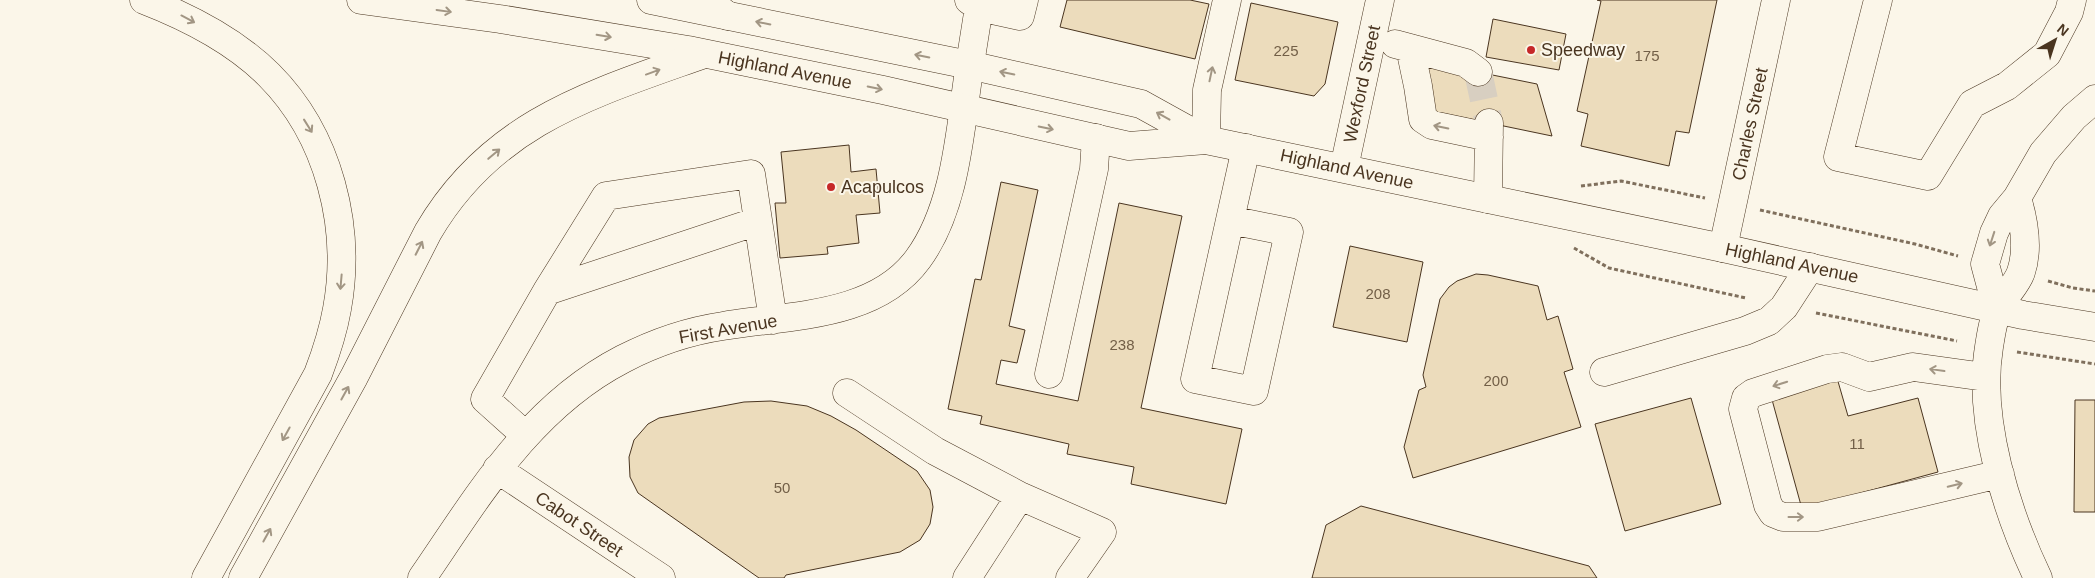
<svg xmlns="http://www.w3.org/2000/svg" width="2095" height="578" font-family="Helvetica,sans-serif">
	<rect width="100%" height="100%" fill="#fbf6e9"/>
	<path fill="#ecdcbc" stroke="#4a3520" d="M1067,0h123l19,4 -14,55 -135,-32z
		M1597,0h120l-28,133 -13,-2 -7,35 -88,-20 7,-32 -11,-3 24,-110z
		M1251,3l87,19 -13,62 -11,12 -79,-16z
		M1493,19l73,15 -7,36 -73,-13z
		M1418,60l119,24 15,52 -116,-24z
		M849,145l2,27 25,-3 4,44 -24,2 3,28 -32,4 1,7 -48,4 -5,-55h11l-5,-51z
		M1001,182l37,8 -29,136 16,4 -8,33 -16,-3 -5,24 82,17 41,-198 63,13 -41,192 101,21 -16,75 -95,-20 3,-17 -67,-13 2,-10 -89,-20 2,-8 -34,-7 27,-130 6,1z
		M1350,246l73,16 -16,80 -74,-15z
		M1476,274l12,1 50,11 9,34 11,-4 15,53 -9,3 17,55 -168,51 -9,-31 15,-57 7,-3 -3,-12 17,-76 9,-12 8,-6z
		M1837,378l11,38 70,-18 20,74 -136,37 -31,-113z
		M1691,398l30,106 -96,27 -30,-107z
		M2075,400h20v112h-21z
		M771,401l36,5 24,10 25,14 61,41 13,19 3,17 -3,17 -10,16 -20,12 -114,23 -2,3h-25l-121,-85 -8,-16 -1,-20 5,-17 14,-16 11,-6 85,-16z
		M1361,506l228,60 8,12h-285l14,-53z"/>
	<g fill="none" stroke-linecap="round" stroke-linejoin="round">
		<path stroke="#d8cfc1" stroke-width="28" stroke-dasharray="28 14" stroke-linecap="butt" d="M1478,72l11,51"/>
		<defs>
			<path id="minor" d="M969,0l10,7 41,9 4,-16
				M1878,0l-40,157 90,19 44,-72 35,-18 40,-32 22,-42 3,-12
				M1395,44l71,19 12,9
				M1410,48l8,38 5,33 9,6 57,12
				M1206,140l1,-50 20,-90
				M1344,168l36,-168
				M2017,198c7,23 12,50 4,74 -4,12 -16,23 -22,35 -6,11 -8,28 -10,40 -12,73 18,166 49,231
				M1488,199l1,-76
				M1230,220l59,12 -35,159 -59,-12 35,-159 16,-72
				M1723,248l53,-248
				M547,291l211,-70
				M1997,309l-12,-45 9,-31 8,-17 15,-18 26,-45 31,-36 21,-18
				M1604,372l141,-41 24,-10 15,-14 26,-40
				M1049,374l45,-205 2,-31
				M1985,377l-72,-10 -44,10 -27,-10 -15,2 -74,24 -7,5 -3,11 25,96 5,8 10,4h35l182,-43
				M847,393l88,58 85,45 82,36 -32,46
				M525,435l-40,-36 62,-108 59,-95 145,-22 22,146
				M497,469l164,109
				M422,578c57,-83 108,-171 201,-219 31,-16 66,-28 100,-33 65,-11 152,-8 195,-67 39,-53 42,-132 52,-195 3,-19 6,-38 9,-57
				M967,578l53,-82"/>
			<path id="major" d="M361,0l139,19 188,31 195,40 246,56 77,-6 517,108 300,67 72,12
				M651,0l318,65 172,39 65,36"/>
			<path id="highway" d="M144,0c44,17 91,41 125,75 60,60 83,152 68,234 -4,23 -11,44 -19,65l-112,204
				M707,0l21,16
				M243,578l111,-201 74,-145c64,-110 164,-138 276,-178"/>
		</defs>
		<use href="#minor" stroke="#4a3520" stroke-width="29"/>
		<use href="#major" stroke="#4a3520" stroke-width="29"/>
		<use href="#highway" stroke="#4a3520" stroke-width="29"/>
		<path stroke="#7f6f5c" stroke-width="3" stroke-dasharray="4 2.5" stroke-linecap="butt" d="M1581,186l40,-5 84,17
			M1760,210l155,34 43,12
			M1574,248l35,20 137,30
			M2048,281l25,7 22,3
			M1816,313l141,28
			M2017,352l78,12"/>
		<use href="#minor" stroke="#fbf6e9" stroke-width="28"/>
		<use href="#major" stroke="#fbf6e9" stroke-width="28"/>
		<use href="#highway" stroke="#fbf6e9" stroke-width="28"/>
	</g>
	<defs><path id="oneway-shaft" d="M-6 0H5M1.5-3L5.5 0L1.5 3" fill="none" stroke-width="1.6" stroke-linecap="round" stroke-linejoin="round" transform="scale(1.25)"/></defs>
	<g stroke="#a29684">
		<use href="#oneway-shaft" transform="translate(444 11) rotate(8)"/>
		<use href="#oneway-shaft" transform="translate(188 19) rotate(28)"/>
		<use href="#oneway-shaft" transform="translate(763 23) rotate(-169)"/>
		<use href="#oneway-shaft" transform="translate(604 36) rotate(9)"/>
		<use href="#oneway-shaft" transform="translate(922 56) rotate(-169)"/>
		<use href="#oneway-shaft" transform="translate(653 72) rotate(-20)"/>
		<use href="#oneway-shaft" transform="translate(1007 73) rotate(-168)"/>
		<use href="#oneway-shaft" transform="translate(1211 74) rotate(-78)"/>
		<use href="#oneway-shaft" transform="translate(875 88) rotate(12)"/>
		<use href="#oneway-shaft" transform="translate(1163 116) rotate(-151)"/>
		<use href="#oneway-shaft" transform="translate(308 126) rotate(58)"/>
		<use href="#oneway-shaft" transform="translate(1441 127) rotate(-168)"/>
		<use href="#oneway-shaft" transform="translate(1046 128) rotate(12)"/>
		<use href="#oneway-shaft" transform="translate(494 154) rotate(-40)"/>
		<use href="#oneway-shaft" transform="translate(1992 239) rotate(108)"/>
		<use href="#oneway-shaft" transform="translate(419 248) rotate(-63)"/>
		<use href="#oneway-shaft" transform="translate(341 282) rotate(95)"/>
		<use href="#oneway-shaft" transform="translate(1937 370) rotate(-172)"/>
		<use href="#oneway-shaft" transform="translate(1780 384) rotate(162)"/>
		<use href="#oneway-shaft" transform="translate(345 393) rotate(-61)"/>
		<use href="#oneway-shaft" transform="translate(286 434) rotate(119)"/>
		<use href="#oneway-shaft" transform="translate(1955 485) rotate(-13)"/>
		<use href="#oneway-shaft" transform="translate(1796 517)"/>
		<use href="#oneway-shaft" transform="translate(267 535) rotate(-61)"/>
	</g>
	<g fill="#c62828" stroke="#fbf6e9" stroke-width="2">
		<circle cx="1531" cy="50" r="5"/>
		<circle cx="831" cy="187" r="5"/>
	</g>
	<g text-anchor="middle" stroke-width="4" stroke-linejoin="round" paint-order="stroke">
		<g font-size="15" fill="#725f47">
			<text x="1286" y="56">225</text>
			<text x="1647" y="61">175</text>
			<text x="1378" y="299">208</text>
			<text x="1122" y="350">238</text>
			<text x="1496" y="386">200</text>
			<text x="1857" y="449">11</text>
			<text x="782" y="493">50</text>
		</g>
		<g font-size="18" fill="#4a3520" stroke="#fbf6e9" text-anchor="start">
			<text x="1541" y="56">Speedway</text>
			<text x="841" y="193">Acapulcos</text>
		</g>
		<g font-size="18" fill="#4a3520" stroke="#fbf6e9">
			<text transform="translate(785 70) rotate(11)" y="6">Highland Avenue</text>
			<text transform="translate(1362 84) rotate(-78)" y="6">Wexford Street</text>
			<text transform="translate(1750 124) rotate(-78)" y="6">Charles Street</text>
			<text transform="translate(1347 169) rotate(12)" y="6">Highland Avenue</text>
			<text transform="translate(1792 263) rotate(12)" y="6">Highland Avenue</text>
			<text transform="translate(728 329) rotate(-10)" y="6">First Avenue</text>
			<text transform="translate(579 524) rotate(34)" y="6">Cabot Street</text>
		</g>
	</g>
	<g transform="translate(2055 40) rotate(39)" stroke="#fbf6e9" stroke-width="4" paint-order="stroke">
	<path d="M0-4L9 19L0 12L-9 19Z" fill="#4a3520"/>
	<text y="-8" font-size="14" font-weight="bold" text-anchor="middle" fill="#4a3520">N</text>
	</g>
</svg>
